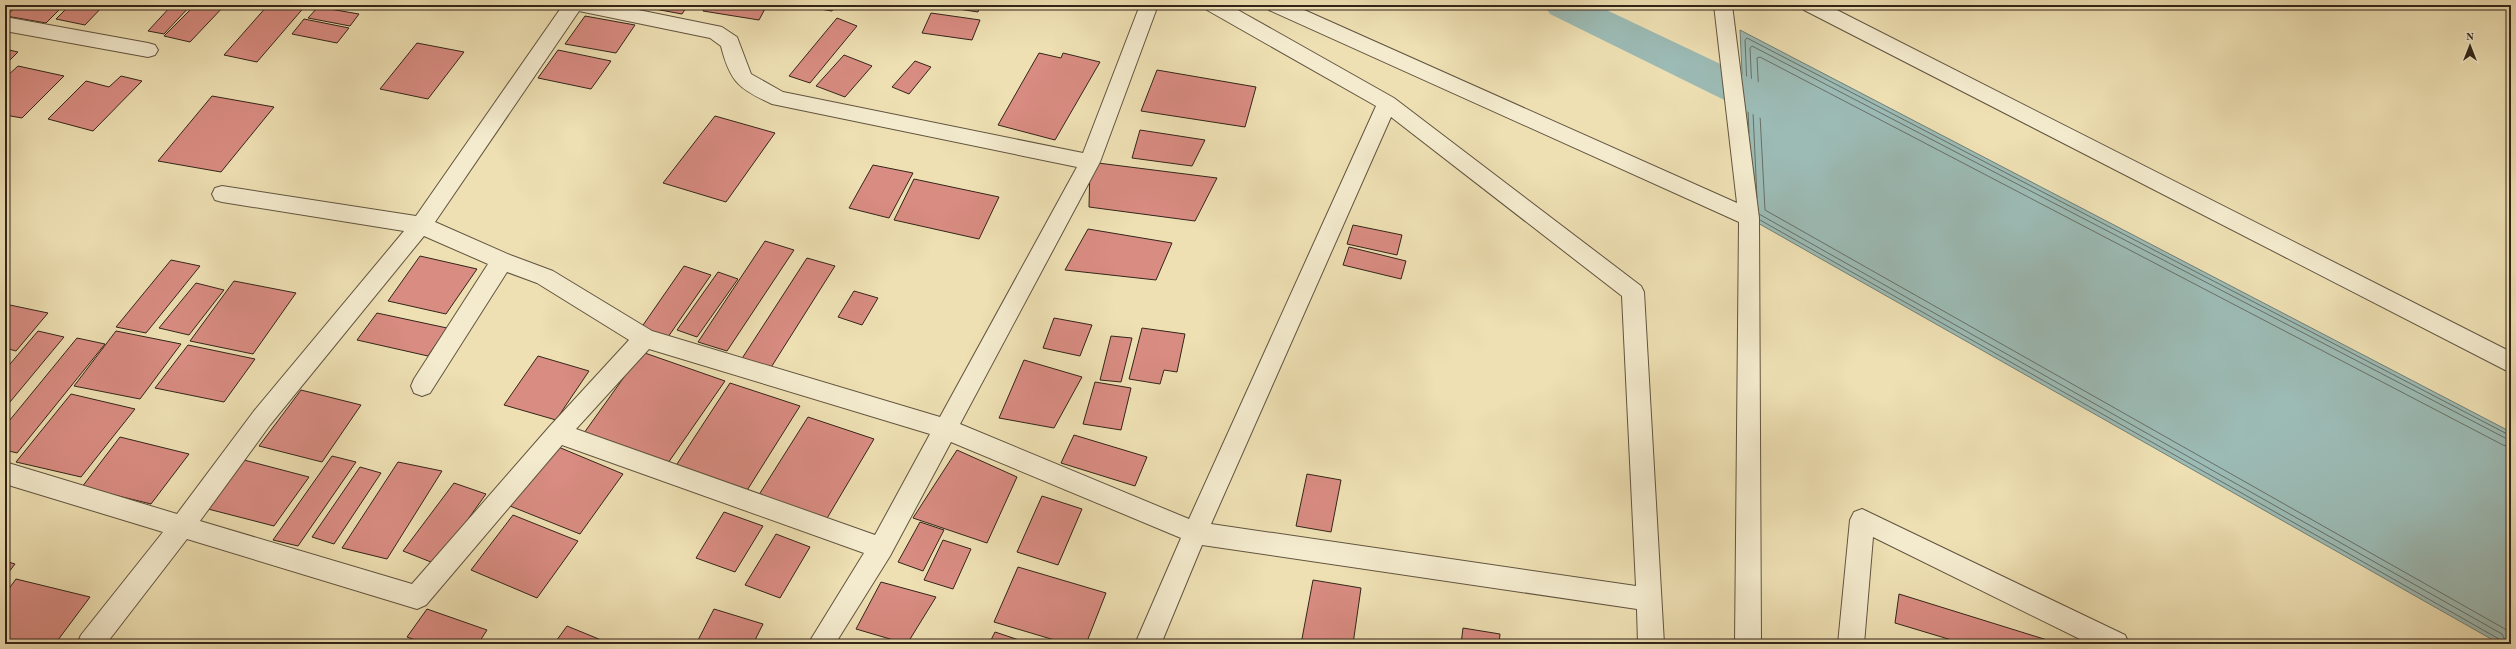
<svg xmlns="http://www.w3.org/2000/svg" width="2516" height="649" font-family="'Old Standard TT',serif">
	<rect width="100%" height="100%" fill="#eee0b3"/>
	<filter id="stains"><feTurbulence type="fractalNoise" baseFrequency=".005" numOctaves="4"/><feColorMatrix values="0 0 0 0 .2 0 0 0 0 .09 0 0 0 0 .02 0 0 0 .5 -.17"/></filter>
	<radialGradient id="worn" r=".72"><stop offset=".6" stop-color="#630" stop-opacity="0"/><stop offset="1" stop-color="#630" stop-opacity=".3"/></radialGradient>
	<path fill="#9cbbb5" stroke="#727f76" d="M1740,30l771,402v212h-11l-751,-426z"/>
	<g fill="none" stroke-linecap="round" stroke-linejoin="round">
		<path stroke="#677066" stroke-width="1" d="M1749,133l-4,-93 2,-2 764,398
			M1757,198l-7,-150 2,-2 759,395
			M1759,214l743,420 5,10
			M1760,220l739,419 3,5
			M2511,447l-8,-2 -743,-388 -3,1 8,152 740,419 6,7"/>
		<path fill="#9cbbb5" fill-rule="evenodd" d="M1544,5h52l217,103 6,11 -6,11 -14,4 -14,-4 -235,-116z"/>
	</g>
	<path fill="#d98c82" stroke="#322518" d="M18,5h46l-18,18 -40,-7z
		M70,5h34l-19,20 -29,-6z
		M172,5h19l-27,29 -16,-3z
		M195,5h30l-35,37 -26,-6z
		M268,5h38l-49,57 -33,-7z
		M633,5h55l-6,9z
		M707,5h60l-8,15 -56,-9z
		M796,5h39l-3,6z
		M932,5h48l-2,7z
		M318,7l41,7 -9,12 -42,-8z
		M931,13l49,7 -8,20 -50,-7z
		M585,16l50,9 -19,28 -51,-9z
		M837,18l20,8 -47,57 -21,-7z
		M304,19l45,9 -12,15 -45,-9z
		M417,43l47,9 -36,47 -48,-10z
		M5,49l13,3 -13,13z
		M558,50l53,11 -20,28 -53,-11z
		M1039,53l22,5 2,-5 37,9 -45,78 -57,-15z
		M844,55l28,11 -27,31 -29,-11z
		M915,61l16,6 -22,27 -17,-7z
		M18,66l46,10 -42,42 -17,-3v-37z
		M1157,70l99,17 -11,40 -104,-16z
		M121,76l21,5 -49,50 -45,-12 38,-38 23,6z
		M212,96l62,11 -53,65 -63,-11z
		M715,116l60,17 -49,69 -63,-19z
		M1140,130l65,10 -13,26 -60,-8z
		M1090,162l127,16 -22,43 -106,-14z
		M873,165l40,8 -24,45 -40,-10z
		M914,179l85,18 -20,42 -85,-19z
		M1353,225l49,10 -5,20 -50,-11z
		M1088,229l84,14 -16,37 -91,-10z
		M765,241l29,9 -67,101 -29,-9z
		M1349,247l57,14 -5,18 -58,-14z
		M420,256l57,13 -31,45 -58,-13z
		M807,258l28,8 -65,103 -29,-9z
		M171,260l29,6 -54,67 -30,-6z
		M684,266l27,9 -43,62 -27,-9z
		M718,272l20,7 -41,58 -20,-7z
		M234,281l62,12 -43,61 -63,-13z
		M196,283l28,7 -35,45 -30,-7z
		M854,291l24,7 -16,27 -24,-8z
		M5,304l43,9 -32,38 -11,-3z
		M377,313l70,15 -19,28 -71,-16z
		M1054,318l38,7 -12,31 -37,-8z
		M1142,328l43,6 -8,38 -13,-2 -4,14 -31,-5z
		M38,331l26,6 -59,71v-38z
		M116,331l65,13 -41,55 -66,-13z
		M1111,336l21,2 -11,44 -21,-2z
		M77,338l28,6 -88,109 -12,-3v-24z
		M188,345l67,14 -31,43 -69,-14z
		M642,352l83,29 -57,82 -84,-30z
		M538,356l51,15 -33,49 -52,-15z
		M1024,360l58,17 -28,51 -55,-10z
		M1095,382l36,6 -10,42 -38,-6z
		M730,383l70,23 -54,86 -71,-25z
		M301,390l60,15 -39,57 -63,-16z
		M71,394l64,15 -54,68 -65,-15z
		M808,417l66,22 -51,86 -68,-24z
		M1074,435l73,22 -12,29 -74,-23z
		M120,437l69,17 -38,50 -69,-17z
		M556,446l67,28 -43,60 -70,-28z
		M957,450l60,27 -30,66 -74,-25z
		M332,456l24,6 -58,84 -25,-6z
		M244,460l65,17 -35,49 -66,-17z
		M398,462l44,9 -55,88 -45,-11z
		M360,467l21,6 -47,71 -22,-7z
		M1307,474l34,6 -10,52 -35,-6z
		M454,483l32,11 -50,70 -33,-13z
		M1042,496l40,13 -24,56 -41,-13z
		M724,512l39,14 -28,46 -39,-14z
		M513,515l65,26 -41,57 -66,-28z
		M920,522l24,8 -21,41 -25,-9z
		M776,534l34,13 -30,51 -35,-13z
		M943,540l28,9 -18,40 -29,-9z
		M5,561l10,3 -10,13z
		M1018,567l88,26 -20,51h-18l-74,-22z
		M16,579l74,18 -35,47h-50v-50z
		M1313,580l48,8 -8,56h-52z
		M881,582l55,15 -29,47 -51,-15z
		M1899,594l161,50h-95l-70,-21z
		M427,609l60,21 -9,14h-52l-19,-7z
		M714,609l49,15 -10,20h-57z
		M567,626l44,18h-57z
		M1463,628l37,6 -1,10h-38z
		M995,632l36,12h-42z"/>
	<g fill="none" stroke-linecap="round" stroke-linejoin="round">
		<defs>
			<path id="minor" d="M563,5h51l108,22 15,10 14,37 32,18 300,61 57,-148h18l-58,157 -140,262 229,95 187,-413 -169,-96 -2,-5h24l165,93 247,188 3,6 20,352h-26l-1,-35 -435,-64 -41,99h-26l46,-106 -230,-96 -61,114 -55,88h-27l56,-91 -302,-108 -136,160 -9,4 -230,-70 -81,105h-29l4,-9 82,-103 -158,-48v-22l172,52 77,-103 150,-180 -182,-29 -7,-2 -3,-6 3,-6 7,-2 194,30zM579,11l131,27 11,8c9,36 18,43 51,58l305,63 -137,250 -288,-86 -99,-60 -43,-16 -75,-33zM1391,117l231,179 14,290 -425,-62zM424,236l64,28 -74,115 -3,7 3,7 8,3 8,-3 77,-121 30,11 92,57 -79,86 -138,158 -212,-63 70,-96zM649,349l281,85 -55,101 -299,-106z
				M1267,5h26l444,198 -23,-198h18l27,213 2,426h-26l4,-422 -470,-212z
				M1802,5h25l684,347v21l-707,-363z
				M5,17l143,26 7,2 3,5 -3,5 -7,2 -143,-26z
				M1862,509l263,126 4,9h-39l-217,-107 -9,107h-26l12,-124 4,-8z"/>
		</defs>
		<use href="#minor" stroke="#61543f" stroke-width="2"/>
		<use href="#minor" fill="#f4ebce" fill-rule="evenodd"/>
	</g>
	<rect width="2516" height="649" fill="none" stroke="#eee0b3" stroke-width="20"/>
	<rect x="6" y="6" width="2504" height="637" fill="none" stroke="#322518" stroke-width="2"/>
	<rect x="10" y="10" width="2496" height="629" fill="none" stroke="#322518"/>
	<g transform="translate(2470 46)" stroke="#f4ebce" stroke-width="3" paint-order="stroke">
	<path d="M0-3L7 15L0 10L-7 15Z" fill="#322518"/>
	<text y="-6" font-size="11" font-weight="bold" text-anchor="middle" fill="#322518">N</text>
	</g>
	<rect width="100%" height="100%" filter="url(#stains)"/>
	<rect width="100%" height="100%" fill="url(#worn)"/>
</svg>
